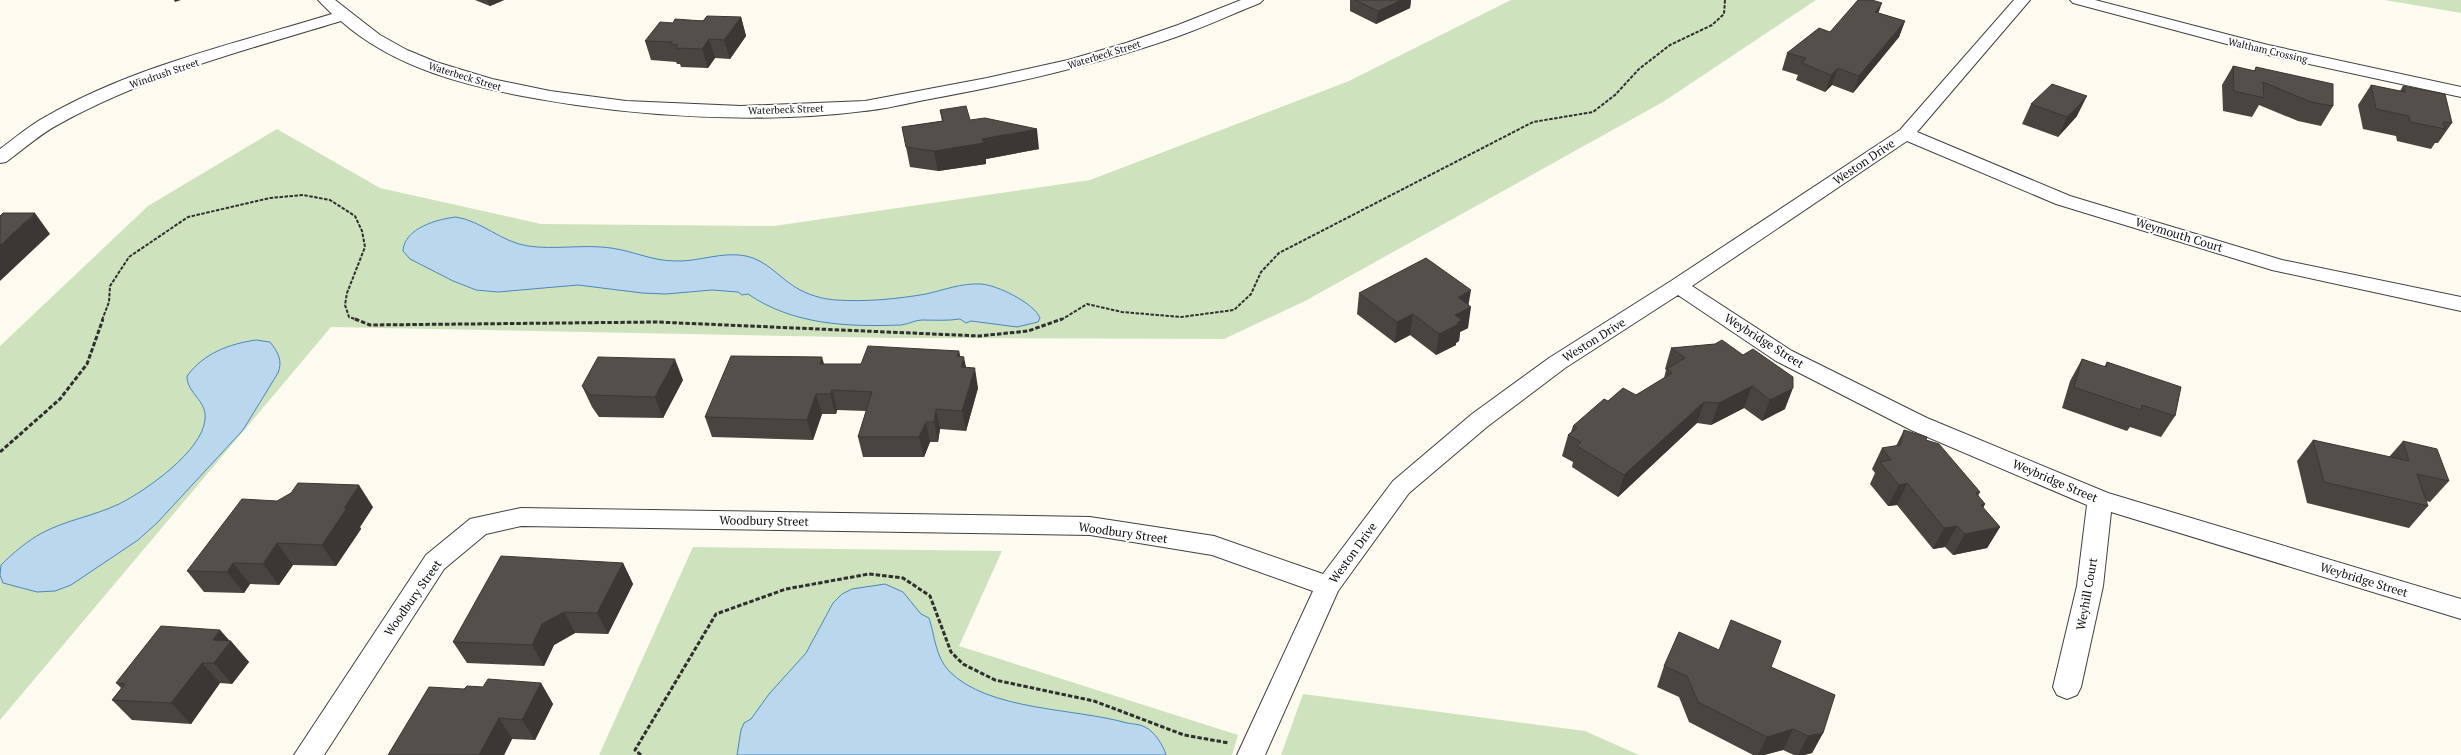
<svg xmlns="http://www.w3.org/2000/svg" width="2461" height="755" font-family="'PT Serif',serif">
	<rect width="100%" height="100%" fill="#fdfbef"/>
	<path fill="#cee3bd" d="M1511,0h305l-153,102 -358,199 -81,38 -328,-1 -565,-11 -331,393v-374l148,-140 129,-77 103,59 161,36 233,2 316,-46 259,-99z
		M2385,0h76v13z
		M693,547l309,4 -43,95 279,89 -6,20h-633z
		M1303,694l282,37 54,24h-358z"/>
	<path fill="#bad7ee" stroke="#4a87bb" d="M456,217c26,4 45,25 72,29 27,4 56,-2 83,2 22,3 42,13 64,13 24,1 47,-10 71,-5 20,4 33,21 49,31 13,8 27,12 41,13 30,2 61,-1 90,-6 18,-4 35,-11 55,-10 16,1 53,19 59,34l-2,4 -21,5 -46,-6 -5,2 -6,-4c-13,2 -25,1 -38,1 -7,0 -13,4 -21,5 -53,2 -108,0 -153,-31l-6,1 -4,-3 -26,-2 -46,4 -24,-1 -64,-8 -80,7 -22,-2 -23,-9 -43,-22 -7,-8c1,-23 35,-32 53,-34z
		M256,340l14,2c8,10 13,19 8,31l-35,57 -86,93 -19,17 -67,45 -16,6 -18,1 -34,-9 -3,-8 1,-10c12,-12 26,-24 41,-32 24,-13 52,-17 77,-29 26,-13 84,-53 86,-85 2,-19 -18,-25 -18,-43 17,-23 42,-32 69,-36z
		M885,584l18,8 18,22 8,4c6,18 6,38 20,53 39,40 126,37 178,52 5,1 13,1 18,4 10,5 18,18 21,28h-429l4,-25 3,-7 7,-4 18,-25 37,-41 27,-50 9,-9 10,-5z"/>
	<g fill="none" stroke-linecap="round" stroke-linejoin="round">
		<defs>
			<path id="street" d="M318,0h17l45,35 27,15 29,12 56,17 58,12 76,10 115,5 124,-5 122,-23 81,-18 58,-17 52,-18 63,-25h22l-3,3c-28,11 -55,24 -84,34 -80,28 -163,47 -246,62 -22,4 -44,10 -66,12 -101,13 -225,6 -325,-12 -69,-12 -144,-30 -198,-78 -95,29 -193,54 -280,102 -20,10 -37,26 -55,39l-6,1v-14c15,-11 30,-24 47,-33 87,-50 190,-73 285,-102z
				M2014,0h16l-113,132 153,64 212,64 179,37v14l-189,-41 -216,-66 -149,-63 -215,145 100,65 135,67 181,75 353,106v20l-350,-107 -8,74 -22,101 -4,8 -10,4 -10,-4 -4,-8 24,-101 10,-81 -176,-75 -135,-69 -98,-66 -113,73 -77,58 -79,67 -71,98 -73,164h-28l76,-164 -101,-36 -122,-20 -569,-9 -35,8 -42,35 -120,186h-30l132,-200 44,-36 51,-11 569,9 124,19 109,38 70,-93 79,-67 77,-56 122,-77 229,-151z
				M2070,0h25l173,45 193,42v10l-193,-42 -195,-52z"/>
		</defs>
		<use href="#street" stroke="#404040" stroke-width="2"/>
		<path stroke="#2f2f2f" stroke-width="2" stroke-dasharray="3.5 1.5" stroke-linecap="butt" d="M102,320l7,-18 1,-16 19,-29 59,-40 82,-19 33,-3 27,5 25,16 7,15 3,16 -18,46 -2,12 4,12 9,3
			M1061,320l26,-16 35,8 59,5 53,-7 17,-16 10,-22 18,-19 254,-131 60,-10 22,-17 24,-26 31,-24 42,-20 12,-11 1,-14"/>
		<path stroke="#2f2f2f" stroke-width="3" stroke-dasharray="4.5 2" stroke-linecap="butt" d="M355,319l15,6 287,-3 322,14 49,-5 34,-12
			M0,452l60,-53 27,-35 16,-45
			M641,755l-6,-5 81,-136 70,-25 83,-15 34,4 27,18 21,56 12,12 32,16 99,21 90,34 45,8"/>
		<use href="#street" fill="#fff" fill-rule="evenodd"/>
	</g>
	<path fill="#484440" d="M475,0h29l-14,6z
		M1350,0h61l-1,8 -34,16 -26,-13z
		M1879,13l26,8 -6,16 -46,56 -21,-8 -7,7 -29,-12 2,-5 -16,-5 5,-17 43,-21z
		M741,17l5,19 -16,23 -15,-1 -7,10 -27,-1 -1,-3h-3l-1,-2 -25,-2 -6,-19 28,-18z
		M2233,66l21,5 2,-4 77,39 -12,20 -23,-5 -39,-16 -7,12 -29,-6 -1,-26z
		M2371,85l29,6 3,-5 49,37 -14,20h-3l-4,6 -34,-8 -1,-5 -33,-7 -5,-24z
		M2031,104l46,12 -19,21 -36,-13z
		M940,110l30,10 69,29 -53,10v5l-48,7 -28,-4 -8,-40 40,-6z
		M1359,293l110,12 -1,23 -8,4 -1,9 -3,2v2l-20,10 -26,-20 -15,8 -38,-29z
		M1715,344l70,65 -23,12 -18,-13 -33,17 -14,-2 -79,74 -46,-30 1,-5 -11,-6 6,-21 3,-3 2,-6 35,-25 28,-6 28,-17 2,-8 -1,-1 6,-21z
		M959,351l1,5 18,32 -12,43 -26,-2 -2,13h-8l-6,15h-61l-5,-20 8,-26 -29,-1 -1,4h-14l-9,26 -101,-3 -7,-20 119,-53h37z
		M2082,359l22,8 3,-5 68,54 -14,21 -31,-10 -3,4 -65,-23 8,-27z
		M683,380l-20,38 -64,-1 -7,-10 -10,-21z
		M1904,430l22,10 54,52 -2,4 7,8 -2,4 17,19 -13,21 -34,7 -8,-8 -12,2 -36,-44 -9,1 -18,-22 5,-11 -3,-4 10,-21 14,-2z
		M2313,440l76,17 14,-16 46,40 -19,21 -4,-1 2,5 -19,22 -102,-25 -10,-42z
		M373,507l-13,20 1,2 -25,37 -43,-1 -14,20 -29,-1 -6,9 -40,-1 -17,-21z
		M623,563l10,21 -25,50 -33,-1 -21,12 -10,21 -77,-3 -14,-21z
		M220,630l29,32 -17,22 -12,-1 -29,41 -59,-4 -20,-20 9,-12 -5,-5z
		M1719,650l52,17 52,66 -11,20 -8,2h-10l-11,-5 -19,5h-11l-64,-33 -10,-25 -22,-10 7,-21z
		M541,683l12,21 -18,36 -23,-1 -8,16h-116l76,-66 19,-2z"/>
	<path fill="#3b3734" d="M174,0h7l-6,2z
		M487,0h17l-14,6z
		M1402,0h9l-1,8 -34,16 2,-13z
		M1882,3l-6,17 -1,-8z
		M741,17l5,19 -16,23 -6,-19z
		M1905,21l-6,16 -46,56 6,-17z
		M709,39l6,19 -7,10 -6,-19z
		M1838,68l-6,17 -7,7 6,-17z
		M2087,96l-10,20 -19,21 9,-20z
		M1037,129l2,20 -53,10v5l-48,7 -4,-20 48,-12z
		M35,213l15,21 -50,47v-36z
		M1471,290l-3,18 3,-1 -3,21 -8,4 -1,9 -3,2v2l-20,10 3,-21 19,-37z
		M1413,314l-3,21 -15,8 2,-21z
		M959,351l3,14 2,-8 4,20 -3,10 -8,-31z
		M822,357l6,20 -8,-13z
		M675,359l8,21 -20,38 -8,-21z
		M975,368l3,20 -12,43 -4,-20z
		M1752,386l-8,22 -33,17 8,-22z
		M1793,388l-8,21 -23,12 8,-21z
		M832,390l5,20 -1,4 -6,-20z
		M816,394l6,20 -9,26 -6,-20z
		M1704,402l-7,21 -79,74 6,-22z
		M936,409l4,20 -2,13 -4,-20z
		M926,422l4,20 -6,15 -5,-20z
		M1907,483l-10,22 -9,1 11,-21z
		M359,485l14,22 -13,20 1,2 -25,37 -14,-21 22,-37z
		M1985,504l-12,21 8,-20z
		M1957,526l-12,21 -12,2 11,-21z
		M2000,527l-13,21 -34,7 12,-21z
		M277,543l16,22 -14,20 -16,-21z
		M233,563l17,21 -6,9 -17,-21z
		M623,563l10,21 -25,50 -11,-21z
		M564,612l11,21 -21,12 -10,21 -12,-21 10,-21z
		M220,630l10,12 1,-1 18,21 -17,22 -18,-21 -1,-23z
		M202,663l18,20 -29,41 -20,-21z
		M541,683l12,21 -18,36 -13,-20z
		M499,718l13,21 -8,16h-25z
		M1793,729l-10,21 -19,5h-6l9,-18z
		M1823,733l-11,20 -8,2h-6l10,-19z"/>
	<path fill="#544f4b" stroke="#3b3734" d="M1355,0h47l-24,11z
		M1858,0h14l10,3 -7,9 30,9 -46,55 -21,-8 -7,7 -29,-12 4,-5 -19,-5 32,-25 11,4z
		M707,16l34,1 -17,23 -15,-1 -7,10 -27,-1 3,-3 -7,-1 1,-2 -27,-1 15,-19 13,1 2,-4 28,2z
		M2233,66l22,5 1,-4 77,17v22l-22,-4 -48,-20 1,16 -30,-7z
		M2052,84l35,12 -20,21 -36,-13z
		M2371,85l34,7 -2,-6 42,8 7,29 -9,-1 2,7 -35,-7 -1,-6 -33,-7z
		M966,106l4,14 15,-2 52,11 -55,10 2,4 -50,8 -28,-4 -4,-20 41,-6 -3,-11z
		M3,213h32l-35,32v-29z
		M1426,258l45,32 -13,7 13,10 -16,8 7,5 -5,3 2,1 -20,10 -26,-20 -16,8 -38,-29z
		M1722,340l21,15 10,-6 40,28v11l-23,12 -18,-14 -33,17 -15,-1 -80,73 -47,-29 4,-4 -13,-7 9,-7 -4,-2 31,-27 4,2 15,-13 13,7 36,-22 -5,-4 18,-11 -14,-10 44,-4z
		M868,346l91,5 -2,5 7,1 -3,10 14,1 -13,43 -26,-2 -2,13h-8l-7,15h-61l14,-45 -40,-2 -2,4h-14l-9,26 -102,-3 26,-61 91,1 -2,7h41z
		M598,357l77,2 -20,38 -65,-2 -8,-9z
		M2082,359l24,8 1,-5 74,25 -6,29 -33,-11 -1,5 -67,-23z
		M1904,430l23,7 -1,3 13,4 41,48 -4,1 9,11 -4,1 19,22 -35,7 -8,-8 -13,2 -37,-45 -8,2 -19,-23 11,-2 -9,-12 18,-3z
		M2313,440l96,21 -6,-20 34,8 12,32 -32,-7 11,32 -104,-24z
		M298,483l61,2 -15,23h3l-25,37 -45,-2 -14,21 -30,-1 -6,9 -40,-1 55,-72 35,2 14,-8z
		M501,556l122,7 -26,50 -33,-1 -22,12 -10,21 -79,-3z
		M1731,620l50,21 -10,26 64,28 -12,38 -15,3 -15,-7 -26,8 -69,-35 -11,-26 -23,-10 15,-34 40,18z
		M161,626l59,4 -7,10 18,1 -17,22h-12l-31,40 -59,-3 13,-16 -9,-1z
		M488,679l53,4 -19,37 -23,-2 -20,37h-91l41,-68 35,2 3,-3 16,1z"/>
	<g text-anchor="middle" stroke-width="4" stroke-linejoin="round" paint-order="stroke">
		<g font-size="10" fill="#0d0d0d" stroke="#fff">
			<text transform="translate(2268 50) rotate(13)" y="4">Waltham Crossing</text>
			<text transform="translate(1104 54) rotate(-17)" y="4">Waterbeck Street</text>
			<text transform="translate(164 73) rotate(-19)" y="4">Windrush Street</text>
			<text transform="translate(465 76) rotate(17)" y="4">Waterbeck Street</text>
			<text transform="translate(786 109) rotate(-2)" y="4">Waterbeck Street</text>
		</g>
		<g font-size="12" fill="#0d0d0d" stroke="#fff">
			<text transform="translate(1864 162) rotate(-34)" y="4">Weston Drive</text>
			<text transform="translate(2179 235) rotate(17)" y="4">Weymouth Court</text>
			<text transform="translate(1594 340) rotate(-32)" y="4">Weston Drive</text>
			<text transform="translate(1764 341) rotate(32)" y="4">Weybridge Street</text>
			<text transform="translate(2055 481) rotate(23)" y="4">Weybridge Street</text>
			<text transform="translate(764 521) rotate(1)" y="4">Woodbury Street</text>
			<text transform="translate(1123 533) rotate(8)" y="4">Woodbury Street</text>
			<text transform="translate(1353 553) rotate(-54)" y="4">Weston Drive</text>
			<text transform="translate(2364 580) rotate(17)" y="4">Weybridge Street</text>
			<text transform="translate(2087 594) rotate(-80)" y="4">Weyhill Court</text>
			<text transform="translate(413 598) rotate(-55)" y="4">Woodbury Street</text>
		</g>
	</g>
</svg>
